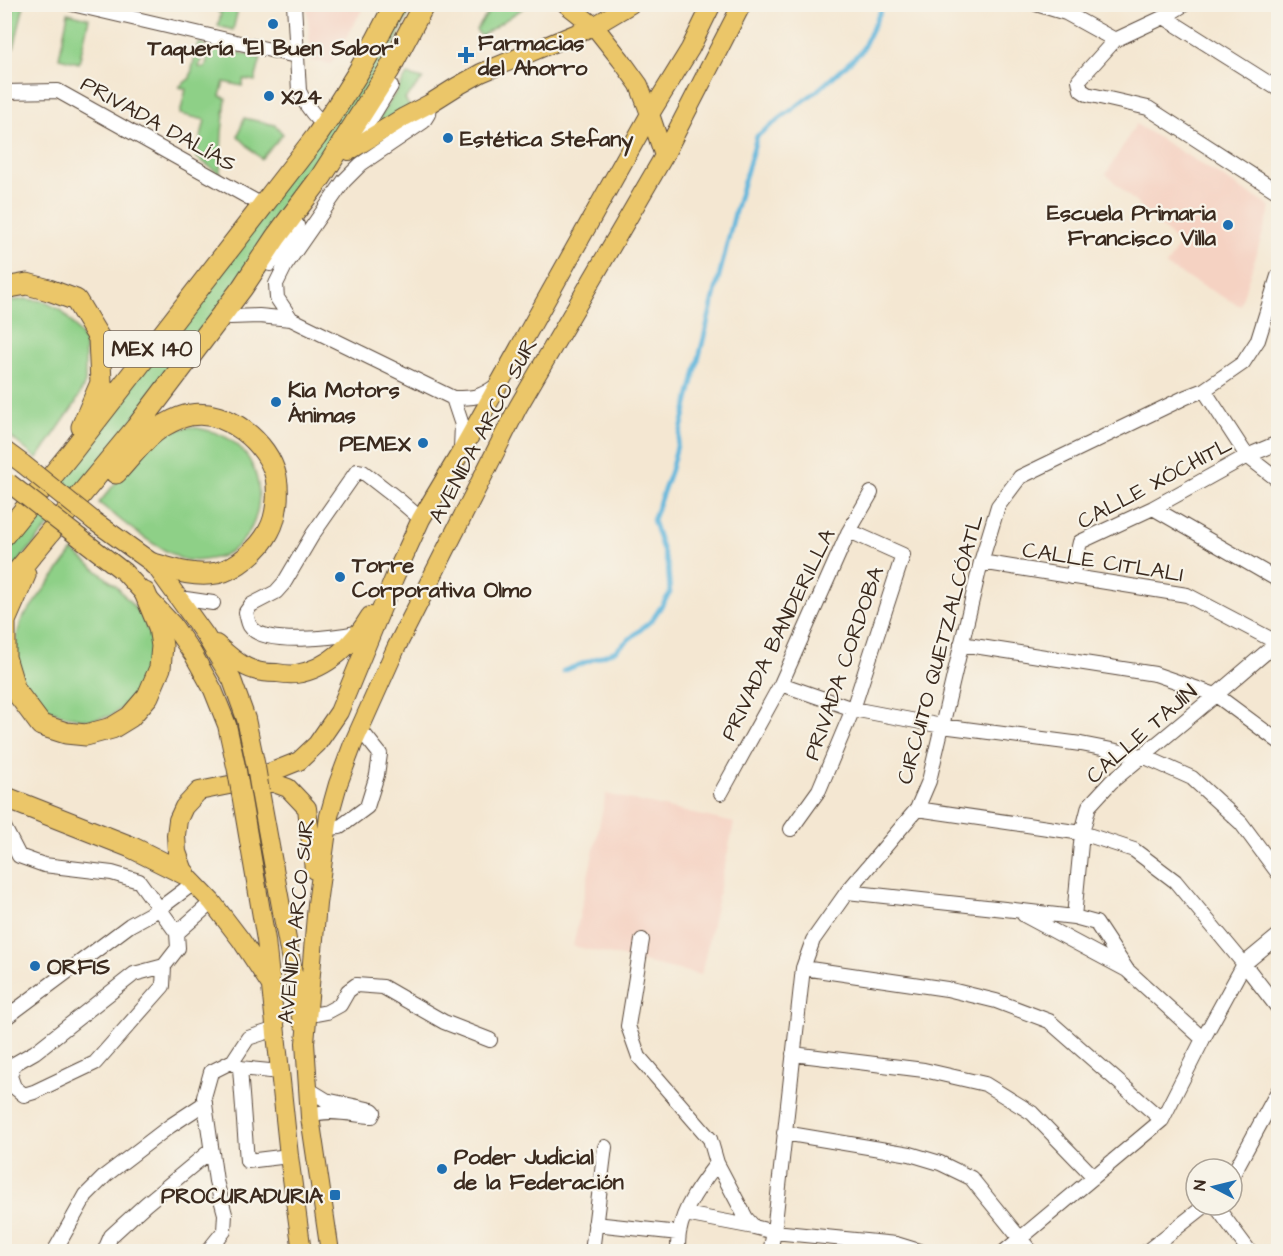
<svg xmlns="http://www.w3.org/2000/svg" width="1283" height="1256" font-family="'Architects Daughter',sans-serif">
	<rect width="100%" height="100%" fill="#f7f3e8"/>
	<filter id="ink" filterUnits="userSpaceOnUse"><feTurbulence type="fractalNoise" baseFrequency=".0167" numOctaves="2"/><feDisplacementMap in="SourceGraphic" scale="12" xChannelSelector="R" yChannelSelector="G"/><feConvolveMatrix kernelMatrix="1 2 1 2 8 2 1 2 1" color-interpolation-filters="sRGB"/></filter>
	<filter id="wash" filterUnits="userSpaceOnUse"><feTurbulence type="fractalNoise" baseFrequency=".008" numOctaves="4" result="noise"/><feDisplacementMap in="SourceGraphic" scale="24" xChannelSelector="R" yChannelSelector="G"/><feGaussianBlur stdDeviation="1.35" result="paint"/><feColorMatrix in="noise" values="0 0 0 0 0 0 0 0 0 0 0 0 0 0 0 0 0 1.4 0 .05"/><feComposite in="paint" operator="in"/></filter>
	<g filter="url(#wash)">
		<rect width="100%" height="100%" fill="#f4e7d2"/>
		<path fill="#f5d2c2" d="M307,5h58l-34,59 -20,-3z
			M1136,124l135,83 -31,99 -74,-40 13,-22 -73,-70z
			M606,794l128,29 -33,152 -128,-29z"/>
		<path fill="#8ed087" stroke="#647d52" stroke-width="1.5" d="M14,5h10l-10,43 -9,-2z
			M220,5h19l-6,25 -15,-4 3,-13 -3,-1z
			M412,5l-58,131 -281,361 -20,-16 262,-358z
			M494,5h34l-47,31 -5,-6z
			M68,13l21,5 -10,45 -20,-5z
			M198,43l7,2 -6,22 6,1 6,-22 50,12 -6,23 -11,-2 -2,7 -18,-4 -4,14 6,2 -4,34 -2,42 -24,-17 9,-37 -25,-6 6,-25 -7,-2 11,-9z
			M407,75l16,4 -18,20 9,14 -45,21z
			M244,118l31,7 8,9 -22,25 -23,-23z
			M25,299l18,2 18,9 12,14 12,18v41l-10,21 -38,55 -32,-27v-130z
			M190,427c16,2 33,6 46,17 35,30 29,93 -14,112 -4,2 -9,2 -13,3 -8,2 -19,2 -27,0 -6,-2 -11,-6 -16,-8 -25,-13 -45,-31 -67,-48l51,-62 19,-10z
			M34,508l18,14 -47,56v-33z
			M73,551l43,35 26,30 10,25v22l-9,22 -12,17 -21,14 -21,4 -23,-4 -19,-7 -16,-11 -11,-18 -5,-18 2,-27 5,-16z"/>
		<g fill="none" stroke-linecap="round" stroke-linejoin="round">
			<path stroke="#5fb6dc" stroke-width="4.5" d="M563,671l52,-20 37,-31 18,-27 -2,-27 -15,-46 18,-50 64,-258 22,-76 61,-46 43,-38 23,-48"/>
		</g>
	</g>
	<g filter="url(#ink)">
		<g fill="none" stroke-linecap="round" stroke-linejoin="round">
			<defs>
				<path id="minor" d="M72,4l224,52
					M294,4l5,87c5,11 10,19 19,28
					M1036,4l30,9 49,27
					M1185,4l-21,13 -49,23 -36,40 2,10 6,4 61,14 130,84
					M1164,17l114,72
					M4,92l54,-1 197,110
					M351,148l21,-31 19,-31
					M270,264l27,-39
					M230,317l29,-1 32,3 162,79c21,0 26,0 43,-12
					M291,319l-14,-21 -1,-14 9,-18 59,-85 17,-17 62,-42 5,-8 1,-10
					M1204,390l43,66 31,24
					M453,398l9,27 -1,23
					M1153,508l125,72
					M981,562l206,33 91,48
					M1072,577l8,-35 73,-34 94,-52 31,-13
					M179,598l34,5
					M360,632c-22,5 -97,15 -110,-6 -2,-3 -3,-10 -4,-14l5,-7 25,-13 8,-9 29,-49 44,-63 6,1 36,28 22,19
					M961,644l194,30 61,21 62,46
					M781,684l72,25 89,17 139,18 62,12 49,22 49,45 37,50
					M721,793l60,-109 67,-151 23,-40
					M917,809l165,24 52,17 41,31 69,83 34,44
					M4,827l15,29 25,9 68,8 27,8 38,52 1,15 -14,18 -1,20 -68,77 -61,29 -10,3 -10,-8 -4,-11 4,-12 21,-12 99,-78 30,-8
					M327,828l13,-1 27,-20 10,-32 3,-21 -20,-25
					M791,829l28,-39 34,-81 50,-154 -49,-22h-6
					M847,892l167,18 60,7 22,6 31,47
					M1024,915l103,55 76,69
					M1074,917l8,-84 7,-27 22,-24 105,-87 62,-53
					M177,933l35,-31
					M642,940l-14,86 11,31 71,82 7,24 29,55 8,9
					M803,968l144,21 49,12 53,20 113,99
					M301,1017l26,-5 13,-7 8,-14 8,-6 27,2 61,35 46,18
					M4,1019l126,-94 29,-16 36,-27
					M793,1054l131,16 61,14 47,29 62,64
					M234,1063l6,5 40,4
					M240,1068l7,93 42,-5
					M308,1089l18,11 46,10 2,2 -2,4h-2c-15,-1 -48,-9 -60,1
					M784,1133l126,21 30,9 31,15 60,74
					M1232,1176l46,-85
					M1215,1205l35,47
					M685,1214l69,13 20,5 122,12 26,8
					M595,1224l84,9
					M54,1252l32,-57 20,-20 64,-49 35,-23
					M104,1252l7,-16 35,-32 64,-53
					M207,1252l17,-21 1,-17 -9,-33 -12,-84 7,-25 22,-11 15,-23 28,-9
					M592,1252l13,-105
					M678,1252c0,-7 0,-13 1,-19 5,-27 22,-49 38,-70
					M770,1252l4,-20 29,-264 10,-28 34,-48 70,-83 12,-28 52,-219 17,-56 22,-29 166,-80 18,-7 39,-27 15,-23 20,-64
					M1004,1252l158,-132 41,-81 41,-75 34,-28
					M1146,1252l60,-47"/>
				<path id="major" d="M566,4l28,22 27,34 18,25 11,29 14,42
					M349,151l55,-34 25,-13 27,-17 25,-14 113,-47 37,-22
					M4,450l19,14
					M94,521l60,43 51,71 27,45 14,39 10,48
					M80,538l44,34 48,52 21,30 20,36 14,35 10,46
					M216,644c12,10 24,22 38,26 7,3 16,3 23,3 6,1 13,2 19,1 32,-5 58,-31 74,-58
					M253,782l21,1 14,5 19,20 7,62
					M260,791l42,231
					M241,794l25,146 23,216 13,96
					M270,984l-29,-44 -29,-38 -27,-28 -8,-22 -1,-17 2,-15 6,-13 15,-16 50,-10 50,-20 18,-17 22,-32 56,-136 26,-57 40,-67 189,-338 40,-65 22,-45
					M330,1252l-20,-135 -5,-74 12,-139 12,-88 9,-32 15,-40 43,-96 122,-241 146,-251 78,-152"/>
				<path id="highway" d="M4,288l23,-4 22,6 27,10 23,38 2,45 -19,44
					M116,473c14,-15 31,-38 49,-48 7,-4 17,-9 25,-10 37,-6 78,27 86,62 3,16 1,40 -7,54 -9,18 -33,38 -52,42 -22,4 -43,-3 -63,-9
					M4,535l66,-81 246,-317c30,-42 56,-86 79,-133
					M25,575l-20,46v36l10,33 26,35 25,8 20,2 26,-7 18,-11 18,-21 12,-28 2,-22 -3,-19 -14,-34
					M4,588l132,-160 106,-140 34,-51 45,-60 68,-107 35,-66
					M4,797l127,50 54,27"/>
			</defs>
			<use href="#minor" stroke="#574639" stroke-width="16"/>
			<use href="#major" stroke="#574639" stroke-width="20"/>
			<use href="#highway" stroke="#574639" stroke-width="23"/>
			<use href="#minor" stroke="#fff" stroke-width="14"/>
			<use href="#major" stroke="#ebc669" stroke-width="18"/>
			<use href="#highway" stroke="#ebc669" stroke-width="21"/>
			<defs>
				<path id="major-bridge" d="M23,464l71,57
					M9,483l71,55
					M256,767l4,24
					M237,771l4,23"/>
			</defs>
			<use href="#major-bridge" stroke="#574639" stroke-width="20" stroke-linecap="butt"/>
			<use href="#major-bridge" stroke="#ebc669" stroke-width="18"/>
		</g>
	</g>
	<g fill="#1f6fb2" stroke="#f7f3e8" stroke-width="2">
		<circle cx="273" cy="24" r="6"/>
		<path d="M463 46h6v6h6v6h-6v6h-6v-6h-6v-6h6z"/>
		<circle cx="269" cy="96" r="6"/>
		<circle cx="448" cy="138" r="6"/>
		<circle cx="1228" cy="225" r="6"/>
		<circle cx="276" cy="402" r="6"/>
		<circle cx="423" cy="443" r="6"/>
		<circle cx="340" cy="577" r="6"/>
		<circle cx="35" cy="966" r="6"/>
		<circle cx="442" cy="1169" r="6"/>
		<rect x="329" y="1189" width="12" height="12" rx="3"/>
	</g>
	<g text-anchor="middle" stroke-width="4.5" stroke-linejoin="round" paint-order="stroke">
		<rect fill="#f7f3e8" stroke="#73665b" stroke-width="1.5" x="104" y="331" width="96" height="36" rx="4.5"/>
		<g font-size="21" font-weight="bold" fill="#3b2a1e">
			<text x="152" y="356">MEX 140</text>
		</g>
		<g font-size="22" font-weight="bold" fill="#3b2a1e" stroke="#f7f3e8" text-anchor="start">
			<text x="478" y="50">Farmacias<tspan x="478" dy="25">del Ahorro</tspan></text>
			<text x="273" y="55" text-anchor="middle">Taquería "El Buen Sabor"</text>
			<text x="281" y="104">X24</text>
			<text x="460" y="146">Estética Stefany</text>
			<text x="1216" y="220" text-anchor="end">Escuela Primaria<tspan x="1216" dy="25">Francisco Villa</tspan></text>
			<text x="288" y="397">Kia Motors<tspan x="288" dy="25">Ánimas</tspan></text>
			<text x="411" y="451" text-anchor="end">PEMEX</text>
			<text x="352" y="572">Torre<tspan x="352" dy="25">Corporativa Olmo</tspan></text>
			<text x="47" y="974">ORFIS</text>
			<text x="454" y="1164">Poder Judicial<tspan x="454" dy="25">de la Federación</tspan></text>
			<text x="323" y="1203" text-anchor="end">PROCURADURIA</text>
		</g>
		<g font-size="22" fill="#3b2a1e" stroke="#f7f3e8">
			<text transform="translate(159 123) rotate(29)" y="8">PRIVADA DALÍAS</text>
			<text transform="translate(482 430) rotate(-62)" y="8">AVENIDA ARCO SUR</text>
			<text transform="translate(1154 482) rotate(-28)" y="8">CALLE XÓCHITL</text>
			<text transform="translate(1103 561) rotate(9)" y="8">CALLE CITLALI</text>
			<text transform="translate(777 634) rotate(-64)" y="8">PRIVADA BANDERILLA</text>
			<text transform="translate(939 649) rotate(-75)" y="8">CIRCUITO QUETZALCÓATL</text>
			<text transform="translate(843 663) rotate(-71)" y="8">PRIVADA CORDOBA</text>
			<text transform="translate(1141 733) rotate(-41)" y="8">CALLE TAJÍN</text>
			<text transform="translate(295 921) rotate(-84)" y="8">AVENIDA ARCO SUR</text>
		</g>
	</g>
	<rect width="1283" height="1256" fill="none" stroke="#f7f3e8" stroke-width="24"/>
	<g transform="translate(1214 1187) rotate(277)"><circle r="28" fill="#f7f3e8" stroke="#aca397" stroke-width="1.5"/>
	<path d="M0-4.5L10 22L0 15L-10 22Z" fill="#1f6fb2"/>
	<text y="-9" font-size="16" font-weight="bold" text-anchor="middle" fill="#3b2a1e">N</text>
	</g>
</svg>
